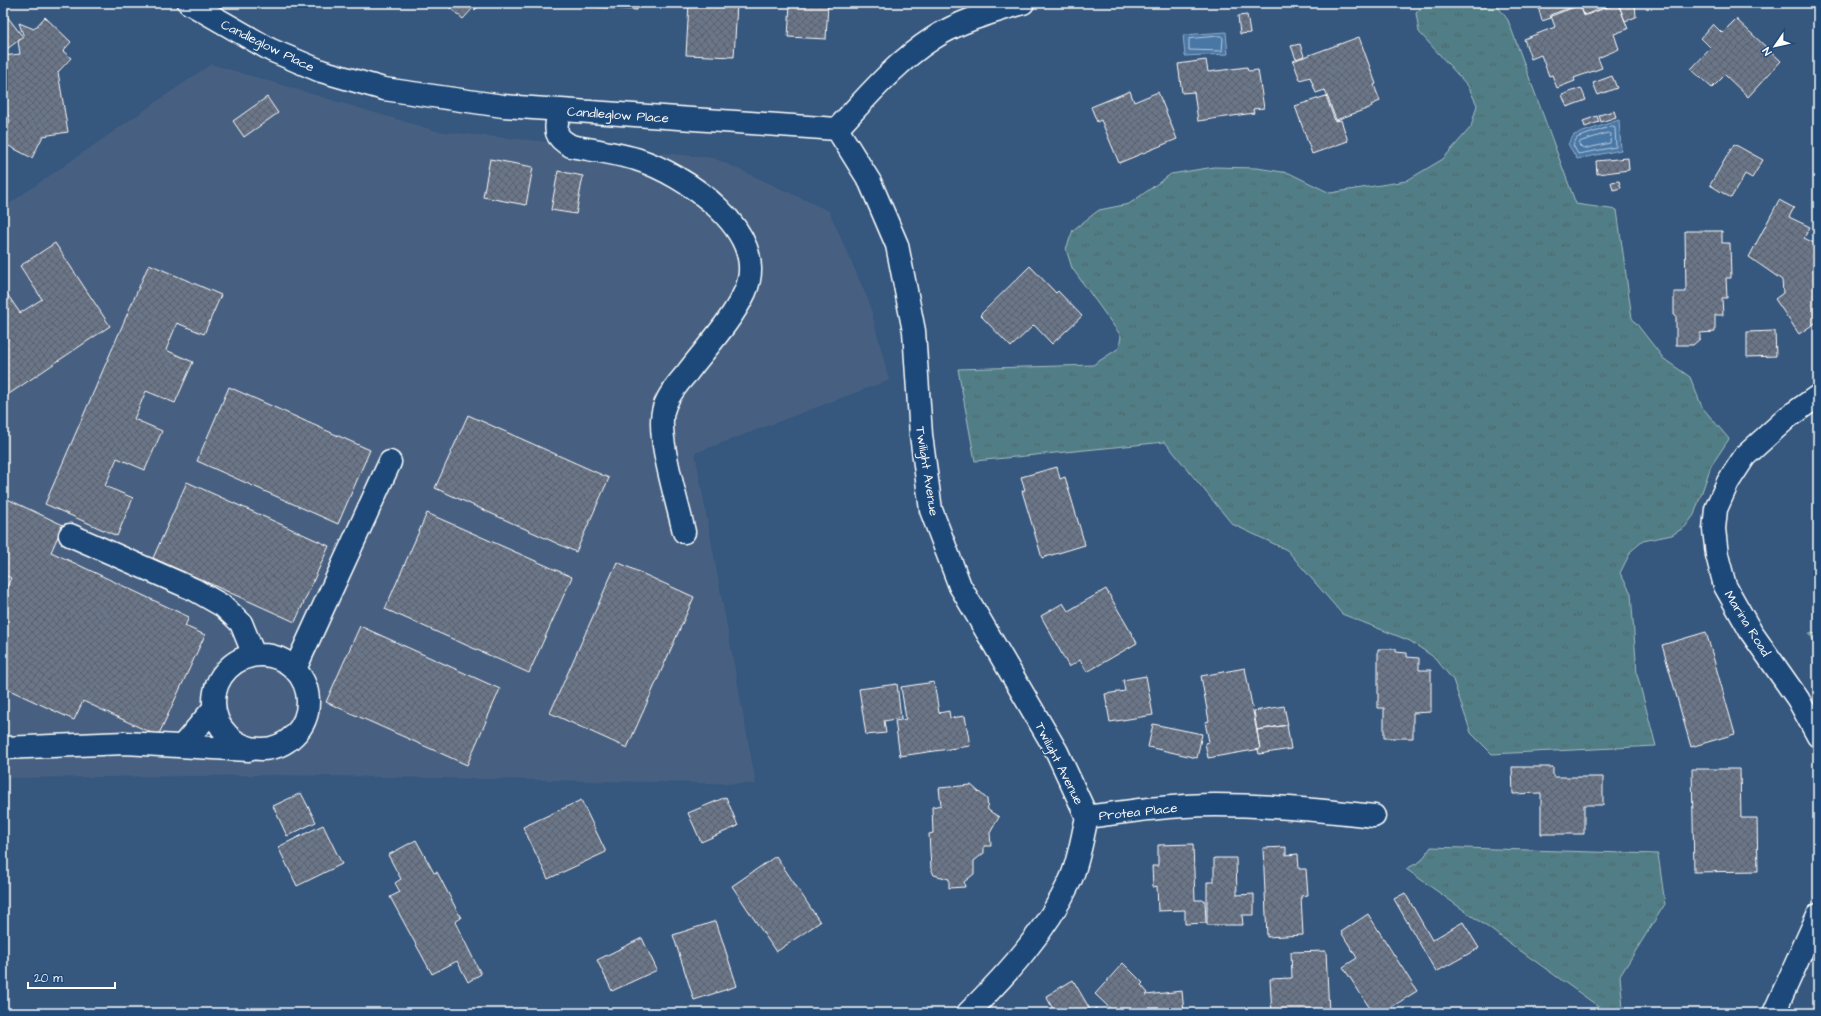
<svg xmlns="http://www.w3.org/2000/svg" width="1821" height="1016" font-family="'Architects Daughter',sans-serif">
	<defs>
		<pattern id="grass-tufts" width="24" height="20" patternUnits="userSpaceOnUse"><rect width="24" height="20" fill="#517e86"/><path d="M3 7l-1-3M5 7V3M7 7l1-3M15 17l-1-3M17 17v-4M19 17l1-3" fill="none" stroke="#4e6569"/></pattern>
		<pattern id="building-cross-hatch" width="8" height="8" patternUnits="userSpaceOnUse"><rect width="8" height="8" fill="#6b7689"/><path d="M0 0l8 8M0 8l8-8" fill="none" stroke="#5c616a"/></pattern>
	</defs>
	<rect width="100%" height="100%" fill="#36577e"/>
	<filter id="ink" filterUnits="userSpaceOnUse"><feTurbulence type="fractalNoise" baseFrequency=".025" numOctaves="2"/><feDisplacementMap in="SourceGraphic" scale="8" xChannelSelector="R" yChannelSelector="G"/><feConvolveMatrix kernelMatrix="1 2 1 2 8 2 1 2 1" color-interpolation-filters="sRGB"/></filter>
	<g filter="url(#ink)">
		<path fill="#466081" d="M211,64l225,67 278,27 115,53 40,91 20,78 -194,73 61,331 -482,-9 -271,3v-570z"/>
		<path fill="url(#grass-tufts)" stroke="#a8bec2" d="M1426,3h69l13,17 68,184 41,6 15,108 32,41 26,18 12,30 27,32 -18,27 -17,49 -9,12 -13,8 -29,6 -12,10 -11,22 11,20 6,81 19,72 -164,8 -21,-21 -18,-53 -18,-22 -25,-17 -68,-27 -55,-64 -55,-26 -67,-82 -190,19 -17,-92 135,-4 26,-17 2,-12 -49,-68 -6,-19 7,-19 26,-20 30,-6 42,-30 43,-7 43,1 32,5 41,20 76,-12 37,-22 28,-32 6,-22 -9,-19 -49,-54 -3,-19z
			M1809,633l9,1v14z
			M1431,847l227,7 7,50 -45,72 3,32 19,5h-47l7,-4 -196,-140 15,-8z
			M1818,996v17h-8z"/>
		<path fill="#4a77a5" stroke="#92adc9" d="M1226,32l2,22 -43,2 -2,-21z
			M1619,120l2,30 -44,9 -9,-15 6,-9z"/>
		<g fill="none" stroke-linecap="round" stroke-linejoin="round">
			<path stroke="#b7c9db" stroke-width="1" d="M1221,36l2,2 -1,13 -33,-1v-11z
				M1613,126l2,2 1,19 -38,7 -5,-9 4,-7z
				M1608,133l3,1 -1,9 -27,6 -4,-4 1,-3z"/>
		</g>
		<path fill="url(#building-cross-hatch)" stroke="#fff" d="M444,3h37l-6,7 -2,-2 -10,11z
			M596,3h41v7l-41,-3z
			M689,3l48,1 -3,53 -48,-2z
			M790,3h38l-2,36 -38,-2z
			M1537,3h80l-33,12 -4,-11 -30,11 1,3 -9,3z
			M1618,3l10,26 -14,5 5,15 -21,9 4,10 -28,10 1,3 -18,7 -5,-13 -3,1 -8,-21 -10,4 -7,-20 31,-12 -4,-11 29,-11 4,11z
			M1618,3h17l1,14 -11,4z
			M3,11l20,26 -20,15z
			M1247,15l3,18 -10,1 -2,-18z
			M45,17l26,25 -8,9 8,7 -13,14 10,60 -25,4 -11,22 -29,-15v-7l7,-15 -7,-18v-47l17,-2 -2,-13 6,-4 -5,-14 15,6z
			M1736,19l45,42 -33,36 -23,-22 -13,13 -21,-19 20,-21 -10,-10 12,-14 9,9z
			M1359,37l17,47 -2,1 6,16 -9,4 1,2 -36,13 -11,-30 -9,3 -6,-16 -10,3 -7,-19z
			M1300,44l4,12 -8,3 -5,-13z
			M1206,60l2,12 39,-5 1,4 10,-1 6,38 -11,1 1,4 -56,8 -4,-29 -12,1 -4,-29z
			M1612,76l5,12 -19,7 -5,-12z
			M1581,88l5,12 -19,7 -5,-12z
			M1130,91l4,11 24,-10 19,47 -58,24 -18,-43 -4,2 -6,-15z
			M1326,96l9,25 6,-1 7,21 -36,13 -17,-48z
			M267,97l11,16 -34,24 -11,-16z
			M1614,111l2,6 -15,5 -2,-7z
			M1597,116l2,6 -14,5 -2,-6z
			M1734,144l29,16 -11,18 -7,-4 -14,24 -21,-13z
			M1628,158l1,12 -32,4 -1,-13z
			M490,159l43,8 -7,38 -43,-8z
			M558,171l25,5 -7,38 -25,-4z
			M1619,181l2,7 -8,2 -2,-8z
			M1779,200l15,8 -5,9 21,10 -6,11 14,7 -4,27 4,6v43l-19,13 -24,-35 8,-6 -1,-13 -33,-23z
			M1685,231h37v12h8l1,35h-5l1,20h-5l1,17h-8v17l-15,1v6l-7,6h-17v-30h-2v-23h12z
			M55,243l55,83 -107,72v-110l17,25 22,-14 -22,-33z
			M149,264l72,31 -17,39 -27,-11 -11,27 27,12 -18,41 -29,-12 -12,28 28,12 -17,39 -28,-12 -12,28 28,12 -16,38 -72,-32z
			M1030,266l26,27 2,-2 24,25 -30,28 -18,-19 -23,22 -31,-32z
			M1775,331l1,25 -29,1v-25z
			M229,387l141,63 -32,74 -141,-63z
			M468,415l141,63 -33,74 -141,-64z
			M1057,467l3,12 5,-2 20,68 -43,13 -20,-67 3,-1 -4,-13z
			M187,482l142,64 -34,76 -142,-64z
			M3,497l60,28 -12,27 138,65 -4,9 20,9 -47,101 -75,-35 -9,19 -71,-33v-91l8,-18 -8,-4z
			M427,513l145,64 -43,96 -144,-64z
			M617,562l77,35 -67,151 -77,-35z
			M1106,589l31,54 -50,29 -7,-12 -11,7 -28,-51 22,-13 5,8z
			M360,626l140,63 -33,76 -141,-63z
			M1706,632l29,102 -44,13 -29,-102z
			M1378,649h18v3l11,1v4l12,1v12h12v42l-18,1v25h-29v-30h-6z
			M1245,668l15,81 -52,9 -3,-15 4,-1 -4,-20 4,-1 -8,-45z
			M1146,676l7,39 -43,7 -5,-28 20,-3 -2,-11z
			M934,682l5,31 10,-2 1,7 15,-2 5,30 -70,10 -5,-35 11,-2 -5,-32z
			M897,684l4,34 -17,3 2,12 -20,2 -7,-46z
			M1284,706l4,19 -31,5 -3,-19z
			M1153,724l49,10 -5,24 -49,-11z
			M1287,725l4,24 -32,5 -1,-4 2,-1 -3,-19z
			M1512,767h41v10h50v28h-19v29h-43v-41l-28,1z
			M1692,769h48l1,49h16l1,53 -64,1z
			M971,785l16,14 1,11 11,7 -9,16 1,13h-7v7l-10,8v13l-10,8 1,5 -16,1v-9l-15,-4 -3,-6 -2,-35 4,-1 -1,-26 9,-2 -2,-17z
			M301,793l15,29 -29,14 -14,-30z
			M726,797l12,29 -37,16 -13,-29z
			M581,800l25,52 -58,27 -25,-52z
			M323,825l19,39 -45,22 -19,-39z
			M416,840l18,33 3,-1 24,46 -6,4 26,52 -13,8 -11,-21 -25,13 -42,-77 10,-5 -5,-9 6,-4 -13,-24z
			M1193,844l2,56h10l1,23 -21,1v-14l-27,1 -1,-25 -4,1 -1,-21h6v-21z
			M1286,847v8l12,-1 1,15h7l2,26 -7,1 2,39 -36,2 -4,-89z
			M776,856l44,66 -44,30 -44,-66z
			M1214,858h22l1,37 17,-1v21h-12l1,10h-36v-43h7z
			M1405,893l27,47 31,-18 16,26 -43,24 -42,-73z
			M1368,914l49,77 -35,22h-9l-30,-46 14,-9 -16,-26z
			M716,921l21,65 -43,14 -21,-65z
			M642,938l15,32 -45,21 -15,-31z
			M1326,951l3,62h-57l-2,-34 22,-1 -1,-26z
			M1123,963l20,20 -2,2 7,8 -2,2 36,-4 2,22h-69l-20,-19z
			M1073,980l18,31 5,-3 2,5h-43l-9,-17z"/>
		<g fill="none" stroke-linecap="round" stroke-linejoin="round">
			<defs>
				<path id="minor" d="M189,3l82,47 50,21 63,18 119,17 334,23c30,-32 58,-66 95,-90 27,-18 60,-27 91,-36
					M559,110c-3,19 -7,26 12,36 21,4 44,7 65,13 48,15 136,73 109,133 -13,28 -39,56 -58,81 -9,10 -19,22 -23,35 -9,24 14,96 20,124
					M837,129l33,53 27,63 17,86 7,104 10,75 29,76 97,166 30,65
					M1818,396l-30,21 -43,39 -17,26 -12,27 -2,20 3,26 8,31 26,46 47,67 20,37
					M70,535l125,55 28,16 18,17 13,32
					M214 702a47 47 0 1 1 94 0a47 47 0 1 1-94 0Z
					M295,669l95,-207
					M182,746l32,-38
					M3,748l122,-5 124,7
					M968,1013c39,-39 78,-81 102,-132 9,-20 12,-43 17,-64 43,-6 86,-12 128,-12 53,0 107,5 159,11
					M1774,1013l44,-98"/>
			</defs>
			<use href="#minor" stroke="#fff" stroke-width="25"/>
			<use href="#minor" stroke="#1f4a7a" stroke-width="22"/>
		</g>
	</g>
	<g text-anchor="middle" stroke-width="3" stroke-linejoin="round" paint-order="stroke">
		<g font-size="13" fill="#fff" stroke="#1f4a7a">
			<text transform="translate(268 45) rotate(26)" y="5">Candleglow Place</text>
			<text transform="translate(618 114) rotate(4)" y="5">Candleglow Place</text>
			<text transform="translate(928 471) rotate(81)" y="5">Twilight Avenue</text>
			<text transform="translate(1748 623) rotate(58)" y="5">Marina Road</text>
			<text transform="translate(1060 763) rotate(63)" y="5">Twilight Avenue</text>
			<text transform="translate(1138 811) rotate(-6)" y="5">Protea Place</text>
		</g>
	</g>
	<rect width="1821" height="1016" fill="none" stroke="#1f4a7a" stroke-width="16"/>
	<rect x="8" y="8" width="1805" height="1000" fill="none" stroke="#fff" stroke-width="1.5" filter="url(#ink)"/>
	<g transform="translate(1775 46) rotate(236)" stroke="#1f4a7a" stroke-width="3" paint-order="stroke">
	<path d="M0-3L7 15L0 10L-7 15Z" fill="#ffffff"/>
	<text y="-6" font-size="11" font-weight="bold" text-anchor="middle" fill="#ffffff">N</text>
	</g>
	<path d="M28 982v6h87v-6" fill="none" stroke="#ffffff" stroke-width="2"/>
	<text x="34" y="982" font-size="12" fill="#ffffff" stroke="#1f4a7a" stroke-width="3" paint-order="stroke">20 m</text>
</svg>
